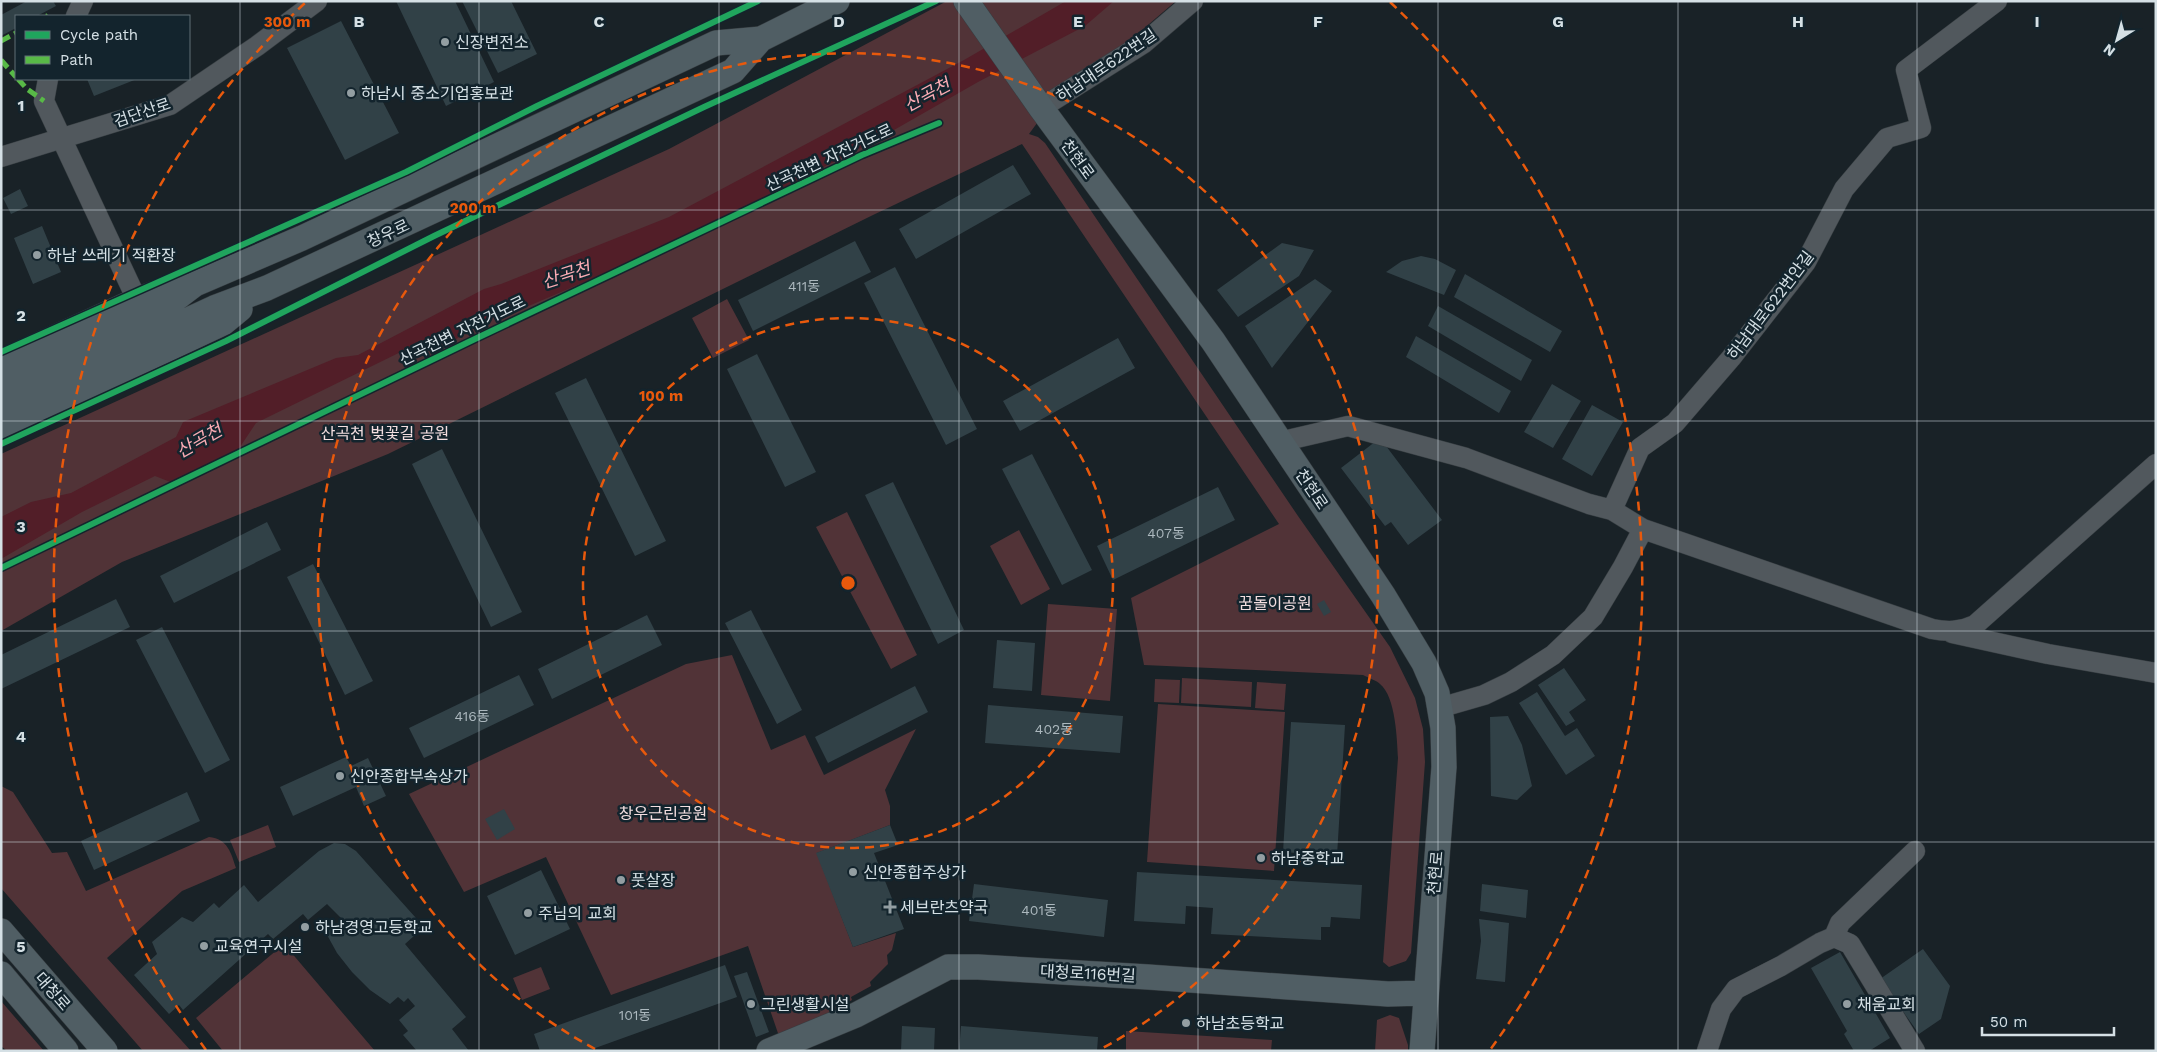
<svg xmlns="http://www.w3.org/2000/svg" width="2157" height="1052" font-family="'Work Sans','Noto Sans KR',sans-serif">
	<rect width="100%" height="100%" fill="#192227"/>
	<path fill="#513337" d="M947,1h229l-82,70 -32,18 -33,45 9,3 7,6 253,373 92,131 25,51 8,31 2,33 -14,191 -5,8 -17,6 -6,-5 15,-204c-1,-18 -2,-61 -18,-74 -4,-4 -12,-6 -17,-9l-219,-10 -13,-67 148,-74 -257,-380 -149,71 -485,239 -266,108 -121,69v-177l668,-305z
		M727,299l22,41 -36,18 -21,-40z
		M847,512l70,143 -26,14 -75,-142z
		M1019,530l31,59 -29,16 -31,-59z
		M1048,604l69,5 -7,92 -69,-6z
		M732,655l39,95 34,-15 19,40 92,-46 -31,61 5,16v19l-73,28 36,94 43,-14 -4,17 -5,5 1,9 -18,18 1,4 -20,11 1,3 -72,39 -32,-93 -137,49 -65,-138 -82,35 -55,-98 277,-130z
		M1182,678l70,4 -1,25 -70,-4z
		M1155,679l25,1 -1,23 -25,-1z
		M1257,682l29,2 -2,26 -29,-2z
		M1158,704l127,8 -11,159 -127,-9z
		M1,786l12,6 39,61 15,-1 19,39 123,-54c19,2 22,16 27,31l-54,23 -75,67 84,93h-48l-142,-163z
		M268,825l8,22 -37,15 -9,-22z
		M284,944l91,107h-152l-27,-33z
		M541,967l9,22 -28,11 -9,-22z
		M1,1001l43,50h-37l-6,-5z
		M1390,1015l9,3 9,27v6h-33l2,-31z
		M1126,1031l146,9 -1,11h-145z"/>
	<path fill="#521e28" d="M1066,1h48l-29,25 -107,56 -98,56 -198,102 -172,74 -19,4 -18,9 -21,15 -33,1 -163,80 -22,33 -56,29 -23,-9 -73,36 -81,47v-42l30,-15 40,-9 105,-56 7,-15 153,-64 22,-3 126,-66 17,-5 168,-67 295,-157z"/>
	<path fill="#314147" d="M27,1h26l3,5 -19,10h-21v12l-15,8v-21z
		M396,1h59l39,81 -48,24z
		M462,1h49l26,53 -39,19z
		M341,21l58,112 -54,27 -58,-112z
		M87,79h50l-43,17z
		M1013,165l18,29 -115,65 -17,-30z
		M20,189l8,17 -17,8 -8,-16z
		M42,226l19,46 -28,12 -19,-46z
		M855,241l16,31 -118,59 -15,-31z
		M1282,243l32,7 -15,26 -61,41 -21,-27z
		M1421,256l14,3 21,11 -12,25 -58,-23 16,-11z
		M895,267l82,162 -31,16 -82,-162z
		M1465,274l97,57 -12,21 -96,-55z
		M1315,279l17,12 -60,77 -27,-42z
		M1438,306l94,54 -11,21 -93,-55z
		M1416,336l95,55 -12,22 -93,-56z
		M1118,338l17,30 -115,63 -17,-30z
		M757,354l59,118 -31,15 -58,-118z
		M586,378l80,163 -31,15 -80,-163z
		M1552,384l29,17 -28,47 -29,-16z
		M1592,405l31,17 -31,54 -30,-17z
		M1380,438l62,82 -34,25 -17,-23 -6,4 -44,-58z
		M442,449l80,163 -31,15 -79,-163z
		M1032,454l60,116 -30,15 -60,-116z
		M893,482l71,148 -26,14 -73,-149z
		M1218,487l17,33 -122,60 -16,-34z
		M267,522l14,28 -107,53 -14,-27z
		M313,564l60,117 -28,14 -58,-118z
		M116,599l14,28 -129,62v-34z
		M1324,600l7,12 -7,4 -7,-12z
		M751,610l51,100 -25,14 -52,-101z
		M647,615l15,30 -110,54 -14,-30z
		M162,627l68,133 -25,13 -69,-133z
		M997,640l38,3 -3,48 -39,-3z
		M1564,668l22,32 -17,12 6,9 -9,5 -28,-41z
		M519,675l15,30 -110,53 -15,-30z
		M915,686l13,26 -100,51 -13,-26z
		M1537,692l28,44 12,-8 18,28 -29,19 -47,-72z
		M988,705l135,11 -3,37 -135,-10z
		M1508,716l14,29 10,41 -15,14 -26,-4 -1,-79z
		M1291,722l54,3 -8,131 -54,-4z
		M346,757l5,9 17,-8 18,38 -22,10 -8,-19 -63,29 -13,-29z
		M187,792l13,29 -106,49 -13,-29z
		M504,809l11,20 -18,11 -12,-21z
		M890,825l8,20 -24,8 30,76 -51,18 -37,-94z
		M334,843l11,1 11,7 68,76 -19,17 61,73 -14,12 17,22h-52l-14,-16 5,-4 -9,-11 16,-14 -7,-8 -4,4 -6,-5 -8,7 -20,-14 -18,-18 -15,-19 -11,-20 16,-14 -15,-15 -19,16 -5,-6 -30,25 -5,-5 -85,76 -4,-5 -10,9 -35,-39 23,-21 -5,-12 30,-25 11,5 21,-19 5,5 25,-23 14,17 61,-51z
		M541,870l29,59 -55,26 -28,-59z
		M1137,872l225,13 -2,34 -29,-2 -1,10h-9v13l-110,-6 2,-26 -27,-2 -1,18 -51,-3z
		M974,884l134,16 -4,37 -135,-16z
		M1482,884l46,6 -2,28 -46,-7z
		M1479,919l30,4 -4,59 -29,-3 5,-38z
		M1923,949l27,37 -9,33 -22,15 -39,-55z
		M1840,952l50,86 -21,13h-15l-10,-17 3,-3 -36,-63z
		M725,965l12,32 -150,54h-47l-6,-17z
		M747,972l22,60 -13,5 -22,-61z
		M902,1026l33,2 -1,23h-33z
		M961,1026l137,11 -1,14h-138z"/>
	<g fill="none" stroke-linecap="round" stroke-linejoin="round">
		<defs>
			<path id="minor" d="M76,16l7,-15
				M48,79l-4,22 93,199
				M1041,108l103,-65 49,-42
				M1,157l169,-52 87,-59 60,-45
				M1279,442l69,-16 118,32 123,46 23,6 31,19 -20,38 -30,50 -40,38 -42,27 -27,13 -45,13
				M1612,510l28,-62 35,-25 56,-65 75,-96 38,-73 43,-51 34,-10 -15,-58 91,-69
				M1643,529l289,100c15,3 28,3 43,-4l181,-161
				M1952,633l96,21 108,19
				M1834,937l16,7 65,107
				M1707,1051l14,-42 15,-20 45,-23 39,-23 14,-6 6,-14 75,-72"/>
			<path id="major" d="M966,1l75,107 172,233 170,254 41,68 13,30 6,35 1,39 -22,284
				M1,362l136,-62 16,-6 34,-8
				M1,383l161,-74 33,-25 107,-46 414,-195 45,-4 76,-38
				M1,406l213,-98 53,-20 466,-217 28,-32
				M1,428l222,-105 17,-14
				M1,931l104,120
				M1,974l65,77
				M769,1051l87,-36 92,-48h30l170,10 240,17 38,-1"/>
		</defs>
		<use href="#minor" stroke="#373e42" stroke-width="21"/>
		<use href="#major" stroke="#373e42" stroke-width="26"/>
		<use href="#minor" stroke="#51585d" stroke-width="20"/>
		<use href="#major" stroke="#505e64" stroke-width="25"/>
		<path stroke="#58b947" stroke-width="5" stroke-dasharray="10 5" stroke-linecap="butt" d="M47,16l1,-1
			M1,41l15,-8
			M1,60l15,17
			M18,79l9,10 17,12"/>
		<defs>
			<path id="cycleway" d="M1,352l405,-180 131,-66 221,-105
				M1,444l225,-103 208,-105 270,-129 232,-106
				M1,568l476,-230 385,-183 77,-32"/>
		</defs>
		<use href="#cycleway" stroke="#13242d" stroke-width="9"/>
		<use href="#cycleway" stroke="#20a55d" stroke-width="6"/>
	</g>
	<path fill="none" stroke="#d5e0e5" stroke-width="1" stroke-opacity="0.55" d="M240,1v1050M479,1v1050M719,1v1050M959,1v1050M1198,1v1050M1438,1v1050M1678,1v1050M1917,1v1050M1,210h2155M1,421h2155M1,631h2155M1,842h2155"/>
	<g fill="none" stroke="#e8590c" stroke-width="2.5" stroke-dasharray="9 6">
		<circle cx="848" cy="583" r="265"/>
		<path d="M595 1049A530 530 0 1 1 1101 1049"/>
		<path d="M206 1050A794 794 0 0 1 306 2M1390 2A794 794 0 0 1 1490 1050"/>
	</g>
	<g fill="#939ea2" stroke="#13242d" stroke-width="2">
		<circle cx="445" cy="42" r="5"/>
		<circle cx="351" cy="93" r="5"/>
		<circle cx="37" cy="255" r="5"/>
		<circle cx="340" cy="776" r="5"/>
		<circle cx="1261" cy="858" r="5"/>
		<circle cx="853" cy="872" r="5"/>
		<circle cx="621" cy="880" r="5"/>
		<path d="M887.5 899.5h5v5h5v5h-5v5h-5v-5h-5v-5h5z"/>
		<circle cx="528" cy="913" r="5"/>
		<circle cx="305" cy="927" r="5"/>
		<circle cx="204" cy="946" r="5"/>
		<circle cx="751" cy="1004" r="5"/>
		<circle cx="1847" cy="1004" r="5"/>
		<circle cx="1186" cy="1023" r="5"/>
	</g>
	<g text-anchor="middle" stroke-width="5" stroke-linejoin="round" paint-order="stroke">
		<g font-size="14" fill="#acb8be">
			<text x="804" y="291">411동</text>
			<text x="1166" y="538">407동</text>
			<text x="472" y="721">416동</text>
			<text x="1054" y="734">402동</text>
			<text x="1039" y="915">401동</text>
			<text x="635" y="1020">101동</text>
		</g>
		<g font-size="16" fill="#d5e0e5" stroke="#13242d" text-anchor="start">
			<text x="455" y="48">신장변전소</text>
			<text x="361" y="99">하남시 중소기업홍보관</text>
			<text x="47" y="261">하남 쓰레기 적환장</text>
			<text x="350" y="782">신안종합부속상가</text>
			<text x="1271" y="864">하남중학교</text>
			<text x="863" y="878">신안종합주상가</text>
			<text x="631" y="886">풋살장</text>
			<text x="900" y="913">세브란츠약국</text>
			<text x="538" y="919">주님의 교회</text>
			<text x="315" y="933">하남경영고등학교</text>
			<text x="214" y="952">교육연구시설</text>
			<text x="761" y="1010">그린생활시설</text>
			<text x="1857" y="1010">채움교회</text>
			<text x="1196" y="1029">하남초등학교</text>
		</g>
		<g font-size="16" fill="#d5e0e5" stroke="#13242d">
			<text transform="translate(1106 65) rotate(-34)" y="6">하남대로622번길</text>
			<text transform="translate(142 112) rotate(-19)" y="6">검단산로</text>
			<text transform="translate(829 157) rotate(-25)" y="6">산곡천변 자전거도로</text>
			<text transform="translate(1078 159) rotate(54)" y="6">천현로</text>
			<text transform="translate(388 233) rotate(-25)" y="6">창우로</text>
			<text transform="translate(1770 305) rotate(-53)" y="6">하남대로622번안길</text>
			<text transform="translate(462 330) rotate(-26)" y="6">산곡천변 자전거도로</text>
			<text transform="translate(1312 489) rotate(56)" y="6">천현로</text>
			<text transform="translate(1435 873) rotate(-85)" y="6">천현로</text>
			<text transform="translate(1088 973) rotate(3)" y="6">대청로116번길</text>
			<text transform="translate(53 991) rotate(49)" y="6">대청로</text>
		</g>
		<g font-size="16" fill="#f3dee0" stroke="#13242d">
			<text x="385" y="439">산곡천 벚꽃길 공원</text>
			<text x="1275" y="609">꿈돌이공원</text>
			<text x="663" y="819">창우근린공원</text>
		</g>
		<g font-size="18" font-style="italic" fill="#fbacb4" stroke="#13242d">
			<text transform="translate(927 95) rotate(-28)" y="6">산곡천</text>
			<text transform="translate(566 275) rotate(-18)" y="6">산곡천</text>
			<text transform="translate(199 441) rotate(-30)" y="6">산곡천</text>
		</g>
	</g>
	<g font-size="16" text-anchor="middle" font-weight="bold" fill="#d5e0e5" stroke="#13242d" stroke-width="5" stroke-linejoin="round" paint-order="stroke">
		<text x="359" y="27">B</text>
		<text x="599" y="27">C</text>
		<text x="839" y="27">D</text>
		<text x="1078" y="27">E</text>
		<text x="1318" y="27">F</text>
		<text x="1558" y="27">G</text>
		<text x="1798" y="27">H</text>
		<text x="2037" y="27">I</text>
		<text x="21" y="111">1</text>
		<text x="21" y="321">2</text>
		<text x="21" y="532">3</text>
		<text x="21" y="742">4</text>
		<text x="21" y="952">5</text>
	</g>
	<circle cx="848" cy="583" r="8" fill="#e8590c" stroke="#13242d" stroke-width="2.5"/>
	<g font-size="15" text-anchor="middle" font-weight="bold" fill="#e8590c" stroke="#13242d" stroke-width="5" stroke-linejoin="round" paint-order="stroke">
		<text x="287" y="27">300 m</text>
		<text x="473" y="213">200 m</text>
		<text x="661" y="401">100 m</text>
	</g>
	<rect width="2157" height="1052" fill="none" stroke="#d5e0e5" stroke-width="5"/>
	<rect x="15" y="15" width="175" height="65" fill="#13242d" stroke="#616f77"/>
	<rect x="25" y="31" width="25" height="8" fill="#20a55d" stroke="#616f77"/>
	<text x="60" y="40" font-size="15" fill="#d5e0e5">Cycle path</text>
	<rect x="25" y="56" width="25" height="8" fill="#58b947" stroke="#616f77"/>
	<text x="60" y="65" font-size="15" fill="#d5e0e5">Path</text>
	<g transform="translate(2117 40) rotate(217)" stroke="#13242d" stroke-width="4" paint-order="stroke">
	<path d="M0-4L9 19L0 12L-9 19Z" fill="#d5e0e5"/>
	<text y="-8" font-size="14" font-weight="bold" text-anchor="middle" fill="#d5e0e5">N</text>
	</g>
	<path d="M1982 1027v8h132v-8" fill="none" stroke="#d5e0e5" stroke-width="2.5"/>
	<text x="1990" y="1027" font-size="15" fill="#d5e0e5" stroke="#13242d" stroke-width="4" paint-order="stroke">50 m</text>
</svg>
